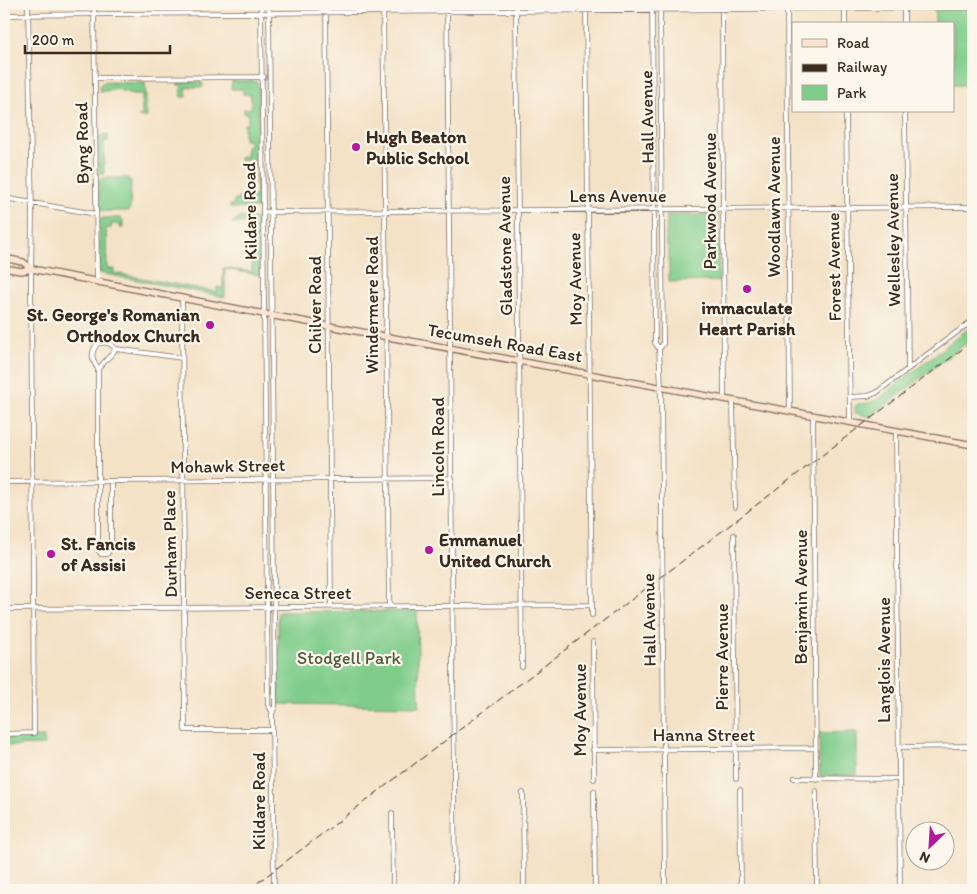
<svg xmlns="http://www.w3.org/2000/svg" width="977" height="894" font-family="Itim,sans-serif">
	<rect width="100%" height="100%" fill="#fbf7ec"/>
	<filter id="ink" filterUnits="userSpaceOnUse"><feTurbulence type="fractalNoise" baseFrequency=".02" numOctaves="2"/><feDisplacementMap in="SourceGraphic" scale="10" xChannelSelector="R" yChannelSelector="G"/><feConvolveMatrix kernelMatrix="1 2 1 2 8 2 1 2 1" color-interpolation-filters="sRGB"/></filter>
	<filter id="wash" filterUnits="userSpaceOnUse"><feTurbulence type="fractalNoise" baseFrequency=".0096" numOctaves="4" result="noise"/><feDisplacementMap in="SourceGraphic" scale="20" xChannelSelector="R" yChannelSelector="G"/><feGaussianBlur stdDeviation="1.12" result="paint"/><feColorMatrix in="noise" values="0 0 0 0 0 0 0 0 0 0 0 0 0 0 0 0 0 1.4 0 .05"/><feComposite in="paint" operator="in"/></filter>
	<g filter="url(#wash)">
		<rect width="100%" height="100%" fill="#f4e2c7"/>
		<path fill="#80cd8b" stroke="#5e7c54" d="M969,9l4,3v73h-20v-61h-18v-14z
			M232,81h23l3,2v86h-3v-9h-15v-3h6v-10l3,-1v-6h-5v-16h4v-11h-4v-4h7v-14l-8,-1v-5h-12z
			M104,82l41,1 2,34h-9l4,-2v-21h-10l-15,-5 -17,3 -1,-6z
			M178,82h24l1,5h-17l1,10h-6l1,-12h-4z
			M108,134v7h-4v34l-5,-3 -1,-34 4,-3z
			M256,174h3l-1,32 -1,2h-27v-3h3l1,-5h5v-3l17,-1z
			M102,178h25l4,3 -1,27 -2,3h-25l-4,-3v-27z
			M667,215h51l1,66 -50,1v-32l-3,-8z
			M103,218h18l2,2v8h-3v-4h-8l-1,4h-5l1,41h7v4l103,19v-5l6,1v-20l29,4v-49h-20l7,-5h18l2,3 1,54 -35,-6v28l-125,-24 -1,-53z
			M973,325v13l-103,79 -15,-4v-6l2,-3 12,-1 9,-4z
			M417,611l2,95 -140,-2 -1,-92z
			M857,732v43l-37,1 -1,-43z
			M44,737v8l-40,1v-8z"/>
	</g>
	<g filter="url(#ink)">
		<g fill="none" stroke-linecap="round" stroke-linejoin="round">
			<defs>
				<path id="minor" d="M94,4l3,278
					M261,4l7,701 4,6
					M269,4l6,702 -3,8 2,176
					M326,4l5,602
					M383,4l6,602
					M447,4l8,886
					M516,4l6,663
					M586,4l6,611
					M652,4l3,339 4,6 2,38 4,503
					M722,4l2,394
					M787,4l3,407
					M845,4v20
					M904,4v20
					M4,15l969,-8
					M95,78l169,-1
					M846,111l4,311
					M905,111l3,258
					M4,198l92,16
					M263,212l710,-5
					M182,298l3,432h87
					M659,349l4,-5 -3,-340
					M98,369c-6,-9 -8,-15 -1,-25 9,-3 13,-1 19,5
					M850,397l18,-1 8,-3 97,-73
					M733,400l2,107
					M813,415l3,364
					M896,430l4,460
					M111,481v67l-4,6h-6l-3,-5v-180l18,-20 66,9
					M4,482l448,-4
					M734,535l2,244
					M4,609l588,-4
					M593,642l1,137
					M4,734l30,-1 -3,-450 1,-71 -4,-208
					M899,747l74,-1
					M593,750l222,-2
					M794,778l105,1
					M740,790l1,100
					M594,791l1,99
					M816,791l1,99
					M523,793l1,97
					M392,813l1,77"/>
				<path id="secondary" d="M4,258l19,4 9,7
					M4,268l17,3 11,-2 232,45 709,131"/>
			</defs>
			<use href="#minor" stroke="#7c6a59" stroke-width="5.5"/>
			<use href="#secondary" stroke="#7c6a59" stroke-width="8"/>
			<use href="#minor" stroke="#fff" stroke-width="4"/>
			<use href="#secondary" stroke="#fde4d0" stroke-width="5.5"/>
			<path stroke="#3b2a1e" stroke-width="1" stroke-dasharray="8 4" stroke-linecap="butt" d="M248,890l725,-549"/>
		</g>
	</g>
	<g fill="#b5179e" stroke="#fbf7ec" stroke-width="2">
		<circle cx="356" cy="147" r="5"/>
		<circle cx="747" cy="289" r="5"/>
		<circle cx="210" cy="325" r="5"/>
		<circle cx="429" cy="550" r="5"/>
		<circle cx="51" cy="554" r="5"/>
	</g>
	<g text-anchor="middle" stroke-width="4.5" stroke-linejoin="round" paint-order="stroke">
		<g font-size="18" fill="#3b2a1e" stroke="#fbf7ec">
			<text transform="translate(647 117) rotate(-91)" y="6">Hall Avenue</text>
			<text transform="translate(82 143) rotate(-91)" y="6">Byng Road</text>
			<text x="618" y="202">Lens Avenue</text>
			<text transform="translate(710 201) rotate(-90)" y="6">Parkwood Avenue</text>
			<text transform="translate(774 207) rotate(-90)" y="6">Woodlawn Avenue</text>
			<text transform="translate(250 211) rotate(-91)" y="6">Kildare Road</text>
			<text transform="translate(893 240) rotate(-91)" y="6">Wellesley Avenue</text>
			<text transform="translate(505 246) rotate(-91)" y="6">Gladstone Avenue</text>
			<text transform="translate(834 267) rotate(-91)" y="6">Forest Avenue</text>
			<text transform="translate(575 279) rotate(-91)" y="6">Moy Avenue</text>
			<text transform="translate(315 305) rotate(-90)" y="6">Chilver Road</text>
			<text transform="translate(372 305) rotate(-90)" y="6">Windermere Road</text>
			<text transform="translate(505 343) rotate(10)" y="6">Tecumseh Road East</text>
			<text transform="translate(438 447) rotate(-90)" y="6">Lincoln Road</text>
			<text transform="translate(228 466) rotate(-1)" y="6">Mohawk Street</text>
			<text transform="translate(170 544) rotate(-91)" y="6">Durham Place</text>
			<text x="298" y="599">Seneca Street</text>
			<text transform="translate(801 597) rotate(-90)" y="6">Benjamin Avenue</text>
			<text transform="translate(649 620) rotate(-91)" y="6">Hall Avenue</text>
			<text transform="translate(722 657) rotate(-90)" y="6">Pierre Avenue</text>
			<text transform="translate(884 660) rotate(-90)" y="6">Langlois Avenue</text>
			<text transform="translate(580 710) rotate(-90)" y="6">Moy Avenue</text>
			<text x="704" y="741">Hanna Street</text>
			<text transform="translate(259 801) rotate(-90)" y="6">Kildare Road</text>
		</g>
		<g font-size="18" font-weight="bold" fill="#3b2a1e" stroke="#fbf7ec" text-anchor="start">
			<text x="366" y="143">Hugh Beaton<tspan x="366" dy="21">Public School</tspan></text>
			<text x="747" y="314" text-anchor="middle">immaculate<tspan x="747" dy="21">Heart Parish</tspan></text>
			<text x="200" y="321" text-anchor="end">St. George's Romanian<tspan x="200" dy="21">Orthodox Church</tspan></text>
			<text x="439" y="546">Emmanuel<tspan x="439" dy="21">United Church</tspan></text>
			<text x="61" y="550">St. Fancis<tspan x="61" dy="21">of Assisi</tspan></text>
		</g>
		<g font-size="18" fill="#505b3f" stroke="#fbf7ec">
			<text x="349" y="664">Stodgell Park</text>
		</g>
	</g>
	<rect width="977" height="894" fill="none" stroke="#fbf7ec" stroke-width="20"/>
	<rect x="792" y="22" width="162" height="90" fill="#fbf7ec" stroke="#aea59a"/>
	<rect x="802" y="39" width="25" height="8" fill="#fde4d0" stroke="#aea59a"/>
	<text x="837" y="48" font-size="15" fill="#3b2a1e">Road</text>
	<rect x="802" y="64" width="25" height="8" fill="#3b2a1e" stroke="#aea59a"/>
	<text x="837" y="72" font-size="15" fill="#3b2a1e">Railway</text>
	<rect x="802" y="85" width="25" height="15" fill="#80cd8b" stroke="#aea59a"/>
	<text x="837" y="98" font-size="15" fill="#3b2a1e">Park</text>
	<g transform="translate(930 846) rotate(205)"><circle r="24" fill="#fbf7ec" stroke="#aea59a"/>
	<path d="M0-4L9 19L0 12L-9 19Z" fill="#b5179e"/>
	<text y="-8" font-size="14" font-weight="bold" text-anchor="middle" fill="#3b2a1e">N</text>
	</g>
	<path d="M25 45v8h145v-8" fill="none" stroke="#3b2a1e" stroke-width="2.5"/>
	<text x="32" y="45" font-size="15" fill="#3b2a1e" stroke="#fbf7ec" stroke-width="4" paint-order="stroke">200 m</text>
</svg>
